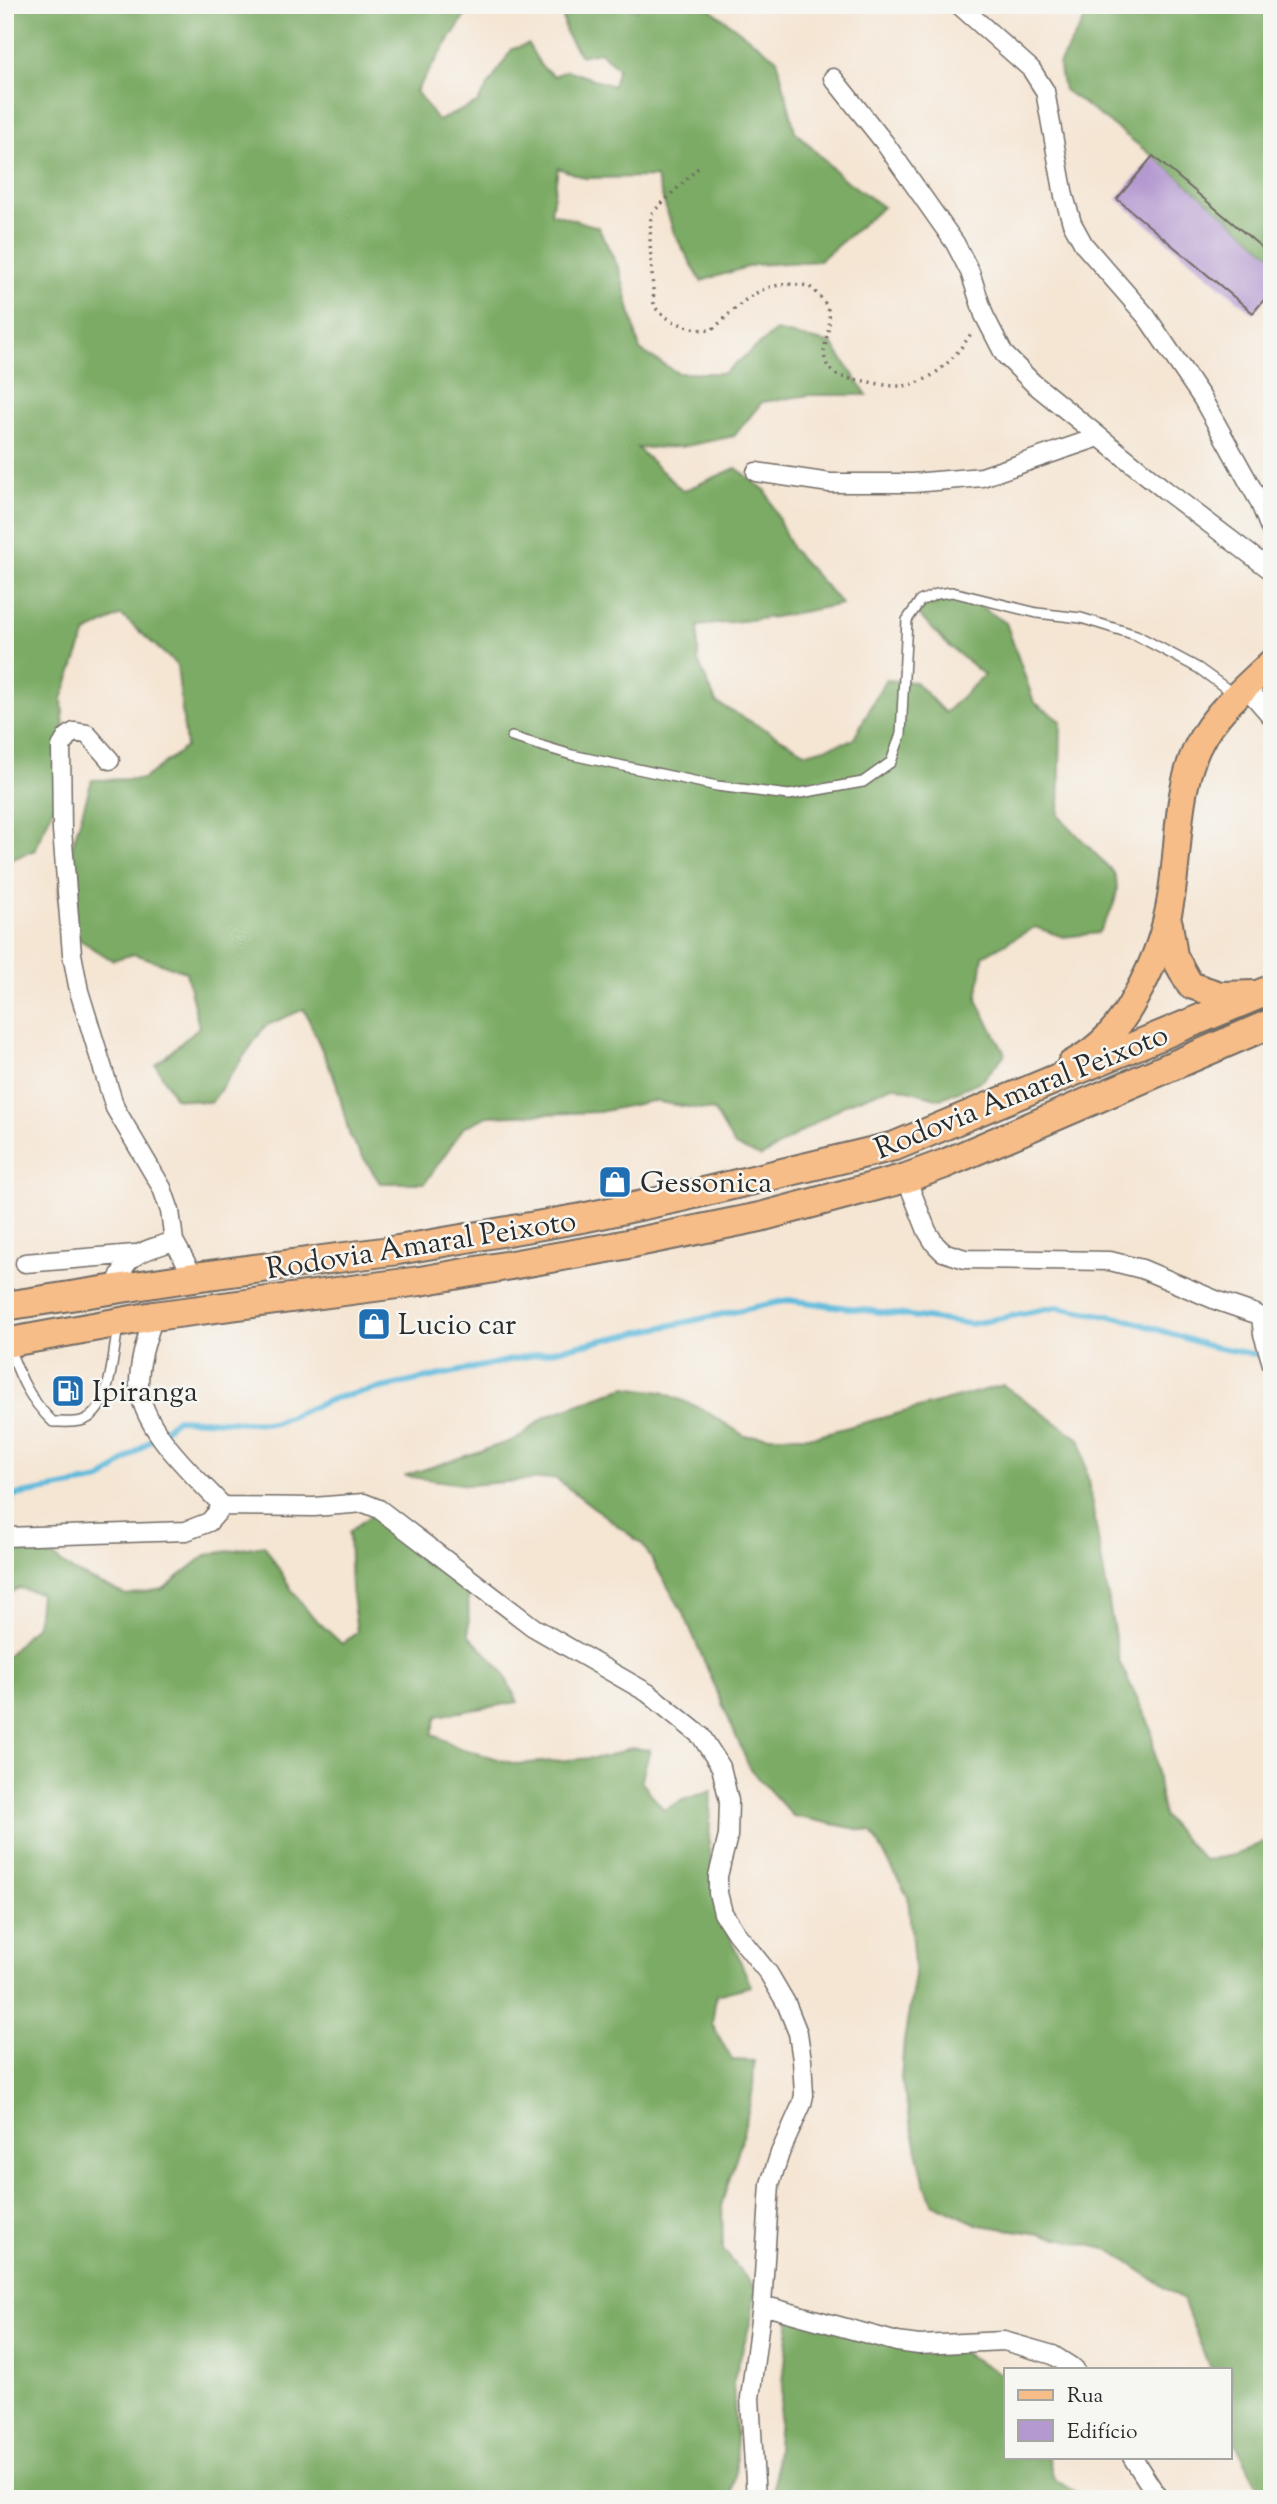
<svg xmlns="http://www.w3.org/2000/svg" width="1277" height="2504" font-family="'Sorts Mill Goudy',serif">
	<rect width="100%" height="100%" fill="#f6f6f2"/>
	<filter id="ink" filterUnits="userSpaceOnUse"><feTurbulence type="fractalNoise" baseFrequency=".0143" numOctaves="2"/><feDisplacementMap in="SourceGraphic" scale="14" xChannelSelector="R" yChannelSelector="G"/><feConvolveMatrix kernelMatrix="1 2 1 2 8 2 1 2 1" color-interpolation-filters="sRGB"/></filter>
	<filter id="wash" filterUnits="userSpaceOnUse"><feTurbulence type="fractalNoise" baseFrequency=".00686" numOctaves="4" result="noise"/><feDisplacementMap in="SourceGraphic" scale="28" xChannelSelector="R" yChannelSelector="G"/><feGaussianBlur stdDeviation="1.57" result="paint"/><feColorMatrix in="noise" values="0 0 0 0 0 0 0 0 0 0 0 0 0 0 0 0 0 1.4 0 .05"/><feComposite in="paint" operator="in"/></filter>
	<g filter="url(#wash)">
		<rect width="100%" height="100%" fill="#f5e5d3"/>
		<path fill="#7cab65" stroke="#546b48" stroke-width="2" d="M5,5h467l-56,86 22,30 39,-18 35,-54 16,-5 13,22 13,10 13,-6 46,16 5,-18 -19,-16 -18,4 -15,-22 -5,-29h59l17,5 3,-5h65l72,54 18,72 45,45 43,31 -64,54 -65,4 -53,16 -27,-48 -18,-56 -71,1 -27,-10 -7,45 47,14 22,44 20,79 38,23h46l52,-42 56,13 35,51h-57l-48,7 -28,34 -53,11 -44,1 46,43 53,-23 30,23 26,58 50,55 -67,13 -77,9v35l18,41 91,51 46,-13 32,-60 30,2 30,31 39,-38 -36,-30 -37,-38 52,-12 43,28 28,79 27,19 -2,95 55,57c9,21 -5,43 -16,60l-35,4 -28,-10 -52,29 -6,44 28,54 -22,26 -43,19 -47,-13 -47,18 -85,53 -26,-11 -21,-35 -62,-10 -53,11 -111,4 -24,11 -39,56h-45l-30,-46 -14,-55 -32,-73 -39,17 -54,77 -36,-5 -19,-33 43,-38 -13,-55 -51,-18 -23,6 -51,-32 -2,-38 33,-110 51,-1 43,-32 -9,-82 -56,-50 -35,18 -24,66 5,77 -32,74 -30,12z
			M1093,5h179v251c-68,-57 -135,-116 -208,-166l-5,-26z
			M1003,1385l78,55 38,221 32,67 12,88 41,44 31,-5 37,-17v661h-8l-34,-67v-63h-20l-27,-69 -73,-50 -69,-16 -62,-9 -47,-22 -8,-22 -23,-102 3,-38 11,-66 -7,-78 -36,-65 -79,-16 -43,-47 -66,-155 -41,-69 -88,-67 -86,7 -65,-9 113,-37 28,-22 80,-30 37,5 40,17 43,27h70z
			M376,1511l37,36 55,39 1,49 32,34 17,33 -81,14 -5,18 27,14 57,16 90,-7 24,-9 20,2 -9,31 23,29 21,-11 26,-8 -2,56 14,74 28,65 -35,9 -4,29 20,36 22,1 -1,29 -12,52 -19,61 1,47 32,38 -3,28 -19,67 4,75 -5,41h-727v-841l32,-34 3,-31 -21,-5 -14,8v-43l38,-4 31,23 52,23 37,-6 43,-34 58,-10 28,45 18,24 32,30 15,-12 -6,-44 -2,-56z
			M790,2316l169,35 47,25v81h42l6,22 27,17 10,3h-317l4,-69z"/>
		<g fill="none" stroke-linecap="round" stroke-linejoin="round">
			<path stroke="#5dbadb" stroke-width="6" d="M5,1497l96,-17 76,-61 97,4 61,-25 453,-98 183,24 86,-17 68,12 84,27 59,11"/>
		</g>
		<g id="blocks">
			<path fill="#b499d0" d="M1153,156l119,100v34l-19,23 -136,-114z"/>
		</g>
	</g>
	<g filter="url(#ink)">
		<use href="#blocks" fill-opacity="0" stroke="#726c66" stroke-width="2"/>
		<g fill="none" stroke-linecap="round" stroke-linejoin="round">
			<defs>
				<path id="service" d="M512,737l60,18 145,31 72,9 74,-13 28,-20 10,-28 6,-114 13,-19 17,-7 15,-2 85,21 44,5 55,17 62,33 36,26
					M8,1345c12,32 20,53 45,77 9,0 20,1 28,-1 31,-8 31,-67 37,-93"/>
				<path id="minor" d="M959,5l72,64 14,22 19,105 8,27 12,22 62,71 56,82 57,103 13,32
					M833,78l51,64 71,101 15,29 14,43 20,39 29,29 132,107 107,81
					M756,472l74,11h83l69,-6 117,-40
					M1246,687l26,30
					M110,760l-23,-26 -13,-2 -7,5 -6,10 1,83 10,124 7,37 36,117 47,80 8,23 4,30
					M906,1178l21,53 8,13 8,8 22,7 145,2 32,8 76,32 38,13 5,3 2,17 9,30
					M25,1263l110,-9
					M115,1289c10,-36 26,-37 59,-48l20,36
					M154,1316c-7,22 -15,44 -15,68 1,44 56,92 84,122
					M5,1537l181,-6 23,-9 14,-16 91,1 50,-4 15,6 154,118 115,66 53,43 20,31 8,34 -1,35 -10,40v17l5,20 13,20 33,41 17,29 12,30 4,27 2,35 -2,9 -22,49 -10,31 -8,121 135,37 22,3 85,-4 49,14 22,14
					M1132,2457l27,42
					M756,2499l-6,-101 12,-93"/>
				<path id="primary" d="M1169,924l5,32 16,29 30,10 36,-1
					M1071,1064c31,-16 49,-38 65,-68 14,-25 25,-50 31,-78 13,-52 7,-108 25,-158 14,-41 49,-68 80,-98"/>
				<path id="trunk" d="M5,1306l189,-29 204,-27 184,-32 104,-22 209,-50 377,-157
					M5,1343l149,-27 266,-35 193,-34 147,-30 146,-39 38,-14 328,-141"/>
			</defs>
			<use href="#service" stroke="#726c66" stroke-width="12"/>
			<use href="#minor" stroke="#726c66" stroke-width="21"/>
			<use href="#primary" stroke="#726c66" stroke-width="30"/>
			<use href="#trunk" stroke="#726c66" stroke-width="32"/>
			<path stroke="#726c66" stroke-width="3.5" stroke-dasharray="2 5" stroke-linecap="butt" d="M698,168l-47,46 -1,29 4,62c7,15 42,27 58,25 33,-30 49,-52 97,-44 7,7 14,13 18,21 9,20 -12,45 3,62 8,10 24,10 35,12 10,2 21,5 32,5 33,1 59,-29 75,-54"/>
			<use href="#service" stroke="#fff" stroke-width="9"/>
			<use href="#minor" stroke="#fff" stroke-width="18"/>
			<use href="#primary" stroke="#f7bd88" stroke-width="26"/>
			<use href="#trunk" stroke="#f7bd88" stroke-width="28"/>
		</g>
	</g>
	<defs>
		<symbol id="shop-square" viewBox="-11 -11 22 22"><rect x="-9" y="-9" width="18" height="18" rx="4" fill="#1f6fb2" stroke="#f6f6f2"/><path d="M-5-2.5h2.3a2.7 3.5 0 0 1 5.4 0H5L5.5 6h-11ZM-1.5-2.5h3a1.5 2.3 0 0 0-3 0Z" fill="#fff"/></symbol>
		<symbol id="fuel-square" viewBox="-11 -11 22 22"><rect x="-9" y="-9" width="18" height="18" rx="4" fill="#1f6fb2" stroke="#f6f6f2"/><path d="M-5.5-6h7V0h2V4h1.3V-2.5L3-4.5l.8-.8L6-3V5H2.5V1h-1V6h-7ZM-4.2-4.7v3.2H.2V-4.7Z" fill="#fff"/></symbol>
	</defs>
	<g fill-rule="evenodd">
		<use href="#shop-square" x="596" y="1163" width="38" height="38"/>
		<use href="#shop-square" x="355" y="1305" width="38" height="38"/>
		<use href="#fuel-square" x="49" y="1372" width="38" height="38"/>
	</g>
	<g text-anchor="middle" stroke-width="5" stroke-linejoin="round" paint-order="stroke">
		<g font-size="30" fill="#2b2b2b" stroke="#f6f6f2">
			<text transform="translate(1021 1091) rotate(-22)" y="10">Rodovia Amaral Peixoto</text>
			<text transform="translate(421 1244) rotate(-9)" y="10">Rodovia Amaral Peixoto</text>
		</g>
		<g font-size="30" fill="#2b2b2b" stroke="#f6f6f2" text-anchor="start">
			<text x="640" y="1192">Gessonica</text>
			<text x="398" y="1334">Lucio car</text>
			<text x="92" y="1401">Ipiranga</text>
		</g>
	</g>
	<rect width="1277" height="2504" fill="none" stroke="#f6f6f2" stroke-width="28"/>
	<rect x="1004" y="2368" width="228" height="91" fill="#f6f6f2" stroke="#a5a5a2" stroke-width="2"/>
	<rect x="1018" y="2390" width="35" height="10" fill="#f7bd88" stroke="#a5a5a2" stroke-width="2"/>
	<text x="1067" y="2402" font-size="21" fill="#2b2b2b">Rua</text>
	<rect x="1018" y="2420" width="35" height="21" fill="#b499d0" stroke="#a5a5a2" stroke-width="2"/>
	<text x="1067" y="2438" font-size="21" fill="#2b2b2b">Edifício</text>
</svg>
